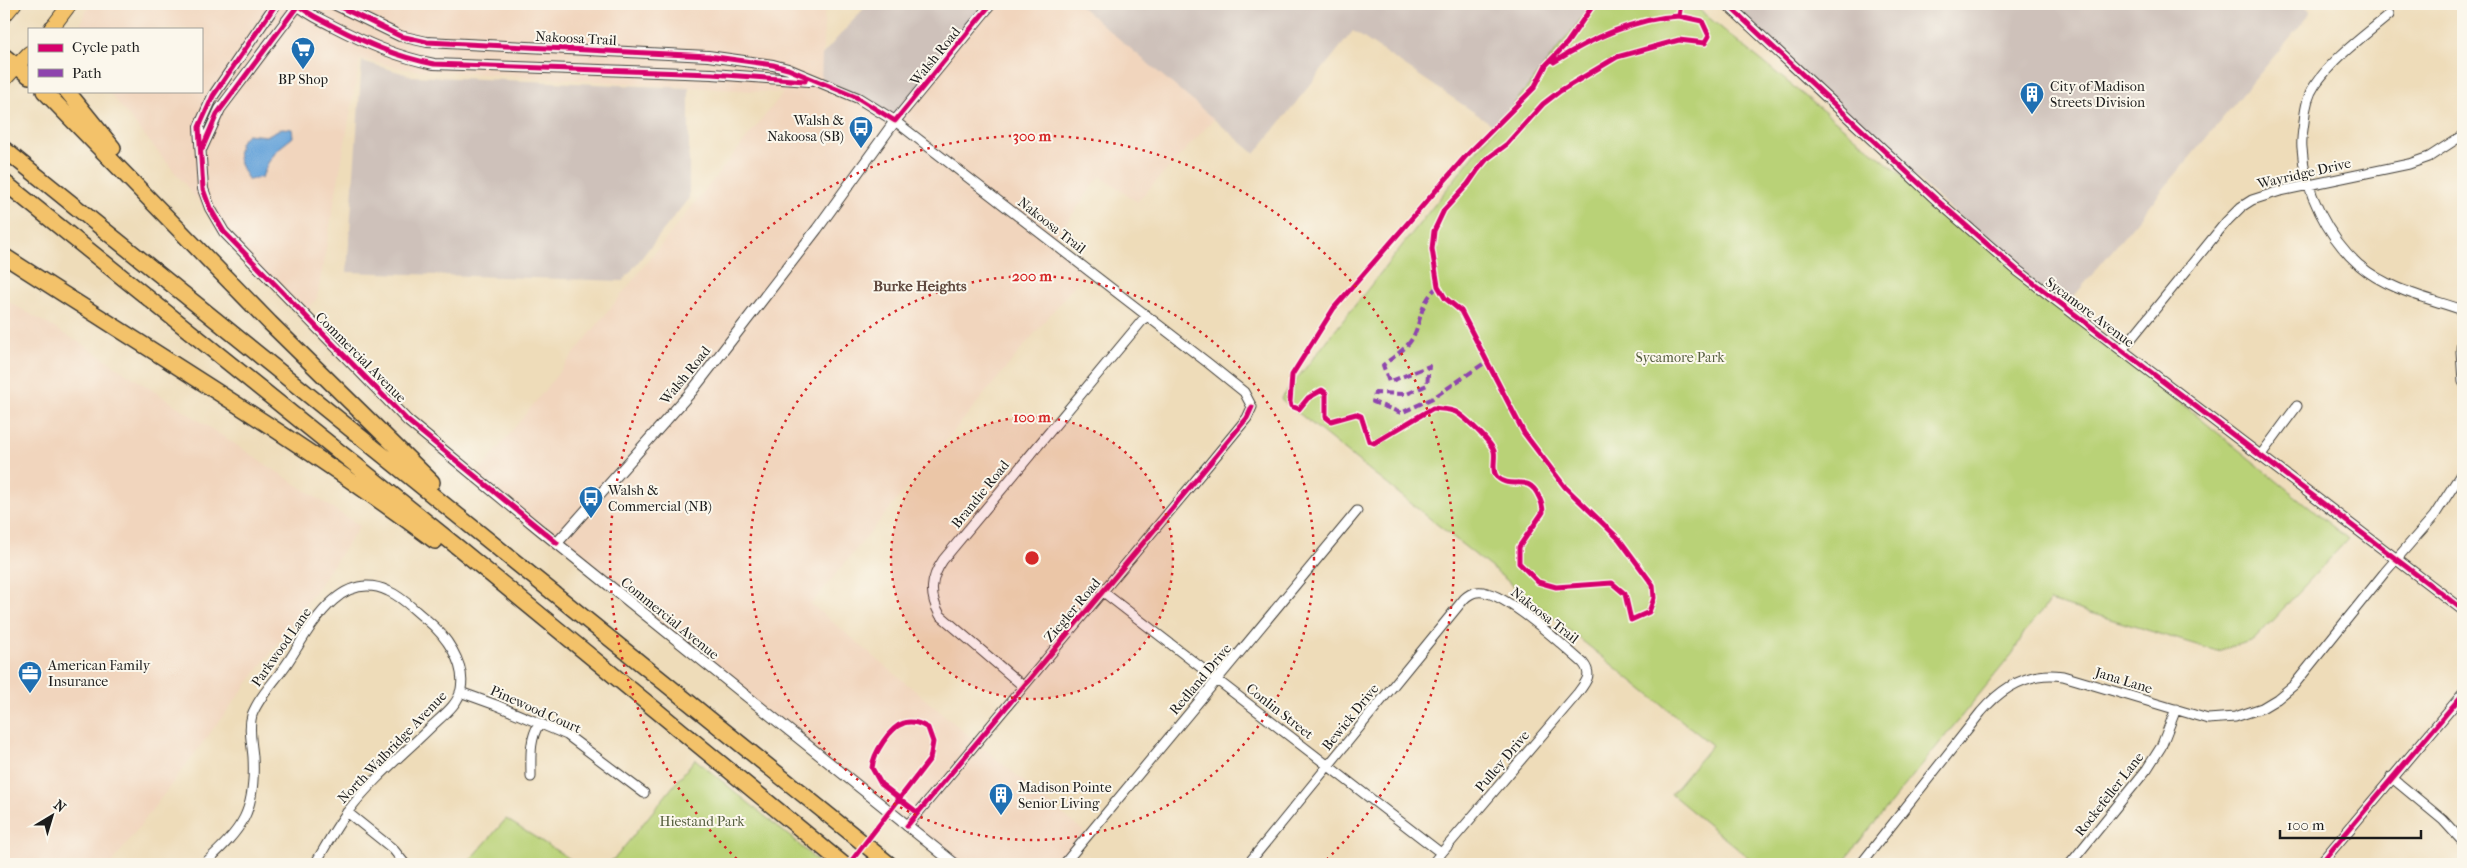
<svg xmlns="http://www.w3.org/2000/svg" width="2467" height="868" font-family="'IM FELL French Canon',serif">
	<rect width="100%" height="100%" fill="#fbf7ec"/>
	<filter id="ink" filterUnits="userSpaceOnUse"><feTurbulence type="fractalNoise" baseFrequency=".02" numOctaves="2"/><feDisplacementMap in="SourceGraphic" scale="10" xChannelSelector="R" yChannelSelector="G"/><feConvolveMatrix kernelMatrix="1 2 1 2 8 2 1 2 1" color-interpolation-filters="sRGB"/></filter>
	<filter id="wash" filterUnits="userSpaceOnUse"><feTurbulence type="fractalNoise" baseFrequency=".0096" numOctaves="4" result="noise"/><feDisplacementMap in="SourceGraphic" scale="20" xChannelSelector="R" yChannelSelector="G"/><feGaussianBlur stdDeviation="1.12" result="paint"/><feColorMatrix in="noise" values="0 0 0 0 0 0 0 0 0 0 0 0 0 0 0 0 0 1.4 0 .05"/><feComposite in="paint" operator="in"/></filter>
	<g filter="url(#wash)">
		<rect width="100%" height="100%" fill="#eedcb9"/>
		<path fill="#f1d5bd" d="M91,4h734l-4,79 170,-79h87l137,114 -78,84 -37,-26 -48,67 35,27 -276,334 277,231 -24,29h-109l-480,-387 308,-384 -377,-24 -46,-10 -43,239 -13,17 -80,-83 -116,-141h93v-62h-121l3,-13z
			M4,299l78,45 278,182 -71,103 -178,235h-107z"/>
		<path fill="#cec1ba" d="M868,4h123l-96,117 -74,-38 1,-28z
			M1078,4h515l-97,123 -143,-96 -98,123z
			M1727,4h574l11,7 -247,296 -47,-36z
			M362,61l50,15 277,12v110l-66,83 -276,-9z"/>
		<path fill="#b9d277" stroke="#6a774a" d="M1593,4h99l656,535 -94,101 -37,11 -167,-50 -26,32 -11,20 -172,211h-85l-85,-70 41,-49 -431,-346z
			M695,759l99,81 26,24h-214l10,-7z
			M506,819l72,45h-111z"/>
		<path fill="#69a5da" stroke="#42607b" d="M282,128l10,1 1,8 -15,12 -10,14 -6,14 -13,3c-11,-14 -16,-33 -2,-46l19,2z"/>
	</g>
	<g filter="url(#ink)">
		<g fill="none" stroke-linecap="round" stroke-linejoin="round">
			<defs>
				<path id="minor" d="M2389,15c-26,22 -55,42 -74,70 -8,11 -10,24 -11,37 -1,8 -3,18 -2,26 2,43 26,89 57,117 29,25 69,33 104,45
					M895,121l313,242 36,29 8,15 -5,11 -37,45 -303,363
					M2463,328l-2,23 2,31
					M2122,350l104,-128 15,-15 11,-7 28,-9 129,-27 20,-7 34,-22
					M2260,456l37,-50
					M1102,591l339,262
					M1023,686l-83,-71c-11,-20 -10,-36 3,-55l203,-244
					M460,692l36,13 71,30 77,58
					M531,777c0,-19 -2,-37 8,-53
					M2391,777l52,43 20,22
					M347,812l46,37 12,15
					M204,864c39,-36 52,-52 49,-107 -1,-13 -5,-29 -1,-42 7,-19 25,-36 36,-53 21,-32 51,-94 100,-71 15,6 27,20 39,29 18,15 39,43 34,69 -2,14 -16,25 -27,35 -28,28 -61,54 -85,86 -13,16 -23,36 -34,54
					M1064,864l293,-353
					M1248,864l216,-265c3,-3 9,-7 13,-7 25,-4 86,54 106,71 10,12 3,19 -6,31l-145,170
					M1861,864l120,-152c22,-26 48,-41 82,-36l145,43 27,-2 27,-9 15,-9 17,-14 91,-113 49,-56 29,-45
					M2070,864l77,-95 14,-22 15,-38"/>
				<path id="tertiary" d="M276,4l-63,92 -14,31 4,62 7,19 14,24 184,189 131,108 416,335
					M297,4c10,10 23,15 36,22 33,17 64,31 101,38l278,10 97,7
					M334,4l66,32 27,6 281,14 65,9 15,4 70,29 37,23
					M1727,4l212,198 79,69 445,339
					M202,148l18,-39 79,-105
					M557,543l135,-152 125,-162 78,-108 96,-117
					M2320,864l143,-170"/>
				<path id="primary" d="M4,16l10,-12
					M51,29l19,-25
					M4,80l25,-27"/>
				<path id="motorway" d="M52,29v-1
					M4,56l25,20
					M44,91l226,232 162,159
					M67,91l46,57
					M4,149l885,715
					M4,182l456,367 383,315
					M4,256c144,93 293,182 431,285"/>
			</defs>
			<use href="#minor" stroke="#3c3934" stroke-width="11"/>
			<use href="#tertiary" stroke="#3c3934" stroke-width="12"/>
			<use href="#primary" stroke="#3c3934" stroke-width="16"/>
			<use href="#motorway" stroke="#3c3934" stroke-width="18"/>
			<use href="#minor" stroke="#fff" stroke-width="9"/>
			<use href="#tertiary" stroke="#fff" stroke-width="10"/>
			<use href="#primary" stroke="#f3c26a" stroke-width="14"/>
			<use href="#motorway" stroke="#f3c26a" stroke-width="15"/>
			<path stroke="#8e44ad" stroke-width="4" stroke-dasharray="8 4" stroke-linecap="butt" d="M1438,286c-20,19 -15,33 -26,53 -6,10 -20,19 -29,26l6,17 40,-16 -2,19 -20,9 -32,-1 -2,9 28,11 32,-15 53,-36"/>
			<defs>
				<path id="cycleway" d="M276,4l-63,92 -14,31 4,62 7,19 14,24 184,189 149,122
					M297,4c10,10 23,15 36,22 33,17 64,31 101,38l278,10 93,7
					M334,4l66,32 27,6 281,14 65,9 15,4 70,29 37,23 96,-117
					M1594,4l-27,39 -21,22 -12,23 -69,69 -131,151 -42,67 -2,27 1,4 8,3 9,-11 14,-8 4,3v24l5,4 25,-7 5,2 8,25 5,2 59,-35c7,1 17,1 23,4 9,5 35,30 38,39 2,7 -3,20 3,26 15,14 31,-5 42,20 3,6 4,9 4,15l-24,35v16l19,19 18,5 56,-4 13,11 6,26 18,-8 5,-14 -1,-13 -34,-46 -54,-52 -41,-54 -63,-122 -16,-13 -7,-12 -6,-37 2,-18 10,-21 24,-26 9,-13 10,-12 20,-15 36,-40 17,-13 57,-34 62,-17 26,3 4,-7 -7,-15 -23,-5 2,-12
					M1727,4l212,198 79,69 445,339
					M1554,62c36,-23 82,-44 125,-46
					M202,149l15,-35 82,-110
					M907,826l303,-363 37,-45 5,-11
					M849,864l81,-105 3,-17 -5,-14c-7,-4 -15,-8 -24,-5 -14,4 -31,31 -32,45l9,16 37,29
					M2320,864l143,-170"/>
			</defs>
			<use href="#cycleway" stroke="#fbf7ec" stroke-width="8"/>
			<use href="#cycleway" stroke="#d6006c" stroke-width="5"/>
		</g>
	</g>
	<circle cx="1032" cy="558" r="141" fill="#d62828" fill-opacity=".12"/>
	<g fill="none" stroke="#d62828" stroke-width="2.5" stroke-dasharray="2.5 5">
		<circle cx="1032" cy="558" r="141"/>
		<circle cx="1032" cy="558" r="282"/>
		<path d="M742 864A422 422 0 1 1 1322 864"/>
	</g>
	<defs>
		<symbol id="supermarket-pin" viewBox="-11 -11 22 30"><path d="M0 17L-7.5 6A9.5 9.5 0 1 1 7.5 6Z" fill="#1f6fb2" stroke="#fbf7ec"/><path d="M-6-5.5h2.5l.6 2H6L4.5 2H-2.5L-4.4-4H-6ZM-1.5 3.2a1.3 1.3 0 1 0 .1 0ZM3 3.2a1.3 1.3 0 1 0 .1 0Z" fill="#fff"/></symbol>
		<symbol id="building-pin" viewBox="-11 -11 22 30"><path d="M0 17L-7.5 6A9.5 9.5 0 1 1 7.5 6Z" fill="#1f6fb2" stroke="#fbf7ec"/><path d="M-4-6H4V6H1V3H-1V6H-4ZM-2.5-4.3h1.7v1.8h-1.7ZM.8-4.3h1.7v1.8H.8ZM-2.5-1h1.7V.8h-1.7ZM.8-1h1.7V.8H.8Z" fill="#fff"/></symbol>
		<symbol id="bus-pin" viewBox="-11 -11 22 30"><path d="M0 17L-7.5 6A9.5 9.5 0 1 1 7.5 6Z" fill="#1f6fb2" stroke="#fbf7ec"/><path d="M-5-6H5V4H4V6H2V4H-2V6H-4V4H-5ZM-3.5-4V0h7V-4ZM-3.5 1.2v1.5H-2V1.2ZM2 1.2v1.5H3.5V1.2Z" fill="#fff"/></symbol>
		<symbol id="office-pin" viewBox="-11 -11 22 30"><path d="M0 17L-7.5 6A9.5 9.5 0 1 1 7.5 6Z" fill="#1f6fb2" stroke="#fbf7ec"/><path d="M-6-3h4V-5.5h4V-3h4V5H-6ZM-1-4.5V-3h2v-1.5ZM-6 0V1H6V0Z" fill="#fff"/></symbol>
	</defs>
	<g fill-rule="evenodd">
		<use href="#supermarket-pin" x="289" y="35" width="28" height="38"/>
		<use href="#building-pin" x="2018" y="80" width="28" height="38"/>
		<use href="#bus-pin" x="847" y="114" width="28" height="38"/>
		<use href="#bus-pin" x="577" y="484" width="28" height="38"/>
		<use href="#office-pin" x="16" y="659" width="28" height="38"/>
		<use href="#building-pin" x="987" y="781" width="28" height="38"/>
	</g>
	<g text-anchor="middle" stroke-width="4" stroke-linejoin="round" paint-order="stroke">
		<g font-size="14" fill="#1c1c1c" stroke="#fbf7ec">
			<text transform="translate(576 38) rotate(3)" y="5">Nakoosa Trail</text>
			<text transform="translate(935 56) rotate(-51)" y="5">Walsh Road</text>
			<text transform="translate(2304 173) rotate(-13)" y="5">Wayridge Drive</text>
			<text transform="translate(1052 225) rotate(38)" y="5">Nakoosa Trail</text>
			<text transform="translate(2090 312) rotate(37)" y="5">Sycamore Avenue</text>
			<text transform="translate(361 357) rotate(45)" y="5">Commercial Avenue</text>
			<text transform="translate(685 375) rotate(-51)" y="5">Walsh Road</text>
			<text transform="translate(980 494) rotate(-51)" y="5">Brandie Road</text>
			<text transform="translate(1072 610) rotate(-50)" y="5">Ziegler Road</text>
			<text transform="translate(1545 615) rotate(38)" y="5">Nakoosa Trail</text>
			<text transform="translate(670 618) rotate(39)" y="5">Commercial Avenue</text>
			<text transform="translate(281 647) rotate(-55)" y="5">Parkwood Lane</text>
			<text transform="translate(1200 679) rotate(-50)" y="5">Redland Drive</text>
			<text transform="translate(2124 680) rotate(17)" y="5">Jana Lane</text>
			<text transform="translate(536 709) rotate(24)" y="5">Pinewood Court</text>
			<text transform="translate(1280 711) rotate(38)" y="5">Conlin Street</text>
			<text transform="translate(1350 717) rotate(-51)" y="5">Bewick Drive</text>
			<text transform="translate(392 747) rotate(-46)" y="5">North Walbridge Avenue</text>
			<text transform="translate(1502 761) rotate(-50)" y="5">Pulley Drive</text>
			<text transform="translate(2109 794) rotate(-52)" y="5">Rockefeller Lane</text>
		</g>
		<g font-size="14" fill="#1c1c1c" stroke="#fbf7ec" text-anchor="start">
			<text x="303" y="84" text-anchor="middle">BP Shop</text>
			<text x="2050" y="91">City of Madison<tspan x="2050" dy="16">Streets Division</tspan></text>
			<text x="844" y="125" text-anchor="end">Walsh &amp;<tspan x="844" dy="16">Nakoosa (SB)</tspan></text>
			<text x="608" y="495">Walsh &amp;<tspan x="608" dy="16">Commercial (NB)</tspan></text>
			<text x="48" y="670">American Family<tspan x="48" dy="16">Insurance</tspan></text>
			<text x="1018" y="792">Madison Pointe<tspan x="1018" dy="16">Senior Living</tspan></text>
		</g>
		<g font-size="14" fill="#535c3c" stroke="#fbf7ec">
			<text x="1680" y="362">Sycamore Park</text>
			<text x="702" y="826">Hiestand Park</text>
		</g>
		<g font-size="15" font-weight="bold" fill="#60493f" stroke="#fbf7ec">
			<text x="920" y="291">Burke Heights</text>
		</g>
	</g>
	<circle cx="1032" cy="558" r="8" fill="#d62828" stroke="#fbf7ec" stroke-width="2.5"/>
	<g font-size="15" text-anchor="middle" font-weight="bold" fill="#d62828" stroke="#fbf7ec" stroke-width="4" stroke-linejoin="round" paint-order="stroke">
		<text x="1032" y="141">300 m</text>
		<text x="1032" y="281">200 m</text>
		<text x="1032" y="422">100 m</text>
	</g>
	<rect width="2467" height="868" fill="none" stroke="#fbf7ec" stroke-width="20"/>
	<rect x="28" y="28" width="175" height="65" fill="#fbf7ec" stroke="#a29f99"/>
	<rect x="38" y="44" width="25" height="8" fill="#d6006c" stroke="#a29f99"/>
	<text x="72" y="52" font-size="15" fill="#1c1c1c">Cycle path</text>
	<rect x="38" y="69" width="25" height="8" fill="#8e44ad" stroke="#a29f99"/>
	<text x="72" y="78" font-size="15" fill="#1c1c1c">Path</text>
	<g transform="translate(52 816) rotate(38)" stroke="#fbf7ec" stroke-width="4" paint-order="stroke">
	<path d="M0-4L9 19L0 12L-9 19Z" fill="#1c1c1c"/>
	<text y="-8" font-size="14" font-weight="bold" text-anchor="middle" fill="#1c1c1c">N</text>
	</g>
	<path d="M2280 830v8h141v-8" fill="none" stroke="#1c1c1c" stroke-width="2.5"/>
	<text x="2287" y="830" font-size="15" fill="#1c1c1c" stroke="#fbf7ec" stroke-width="4" paint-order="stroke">100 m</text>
</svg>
